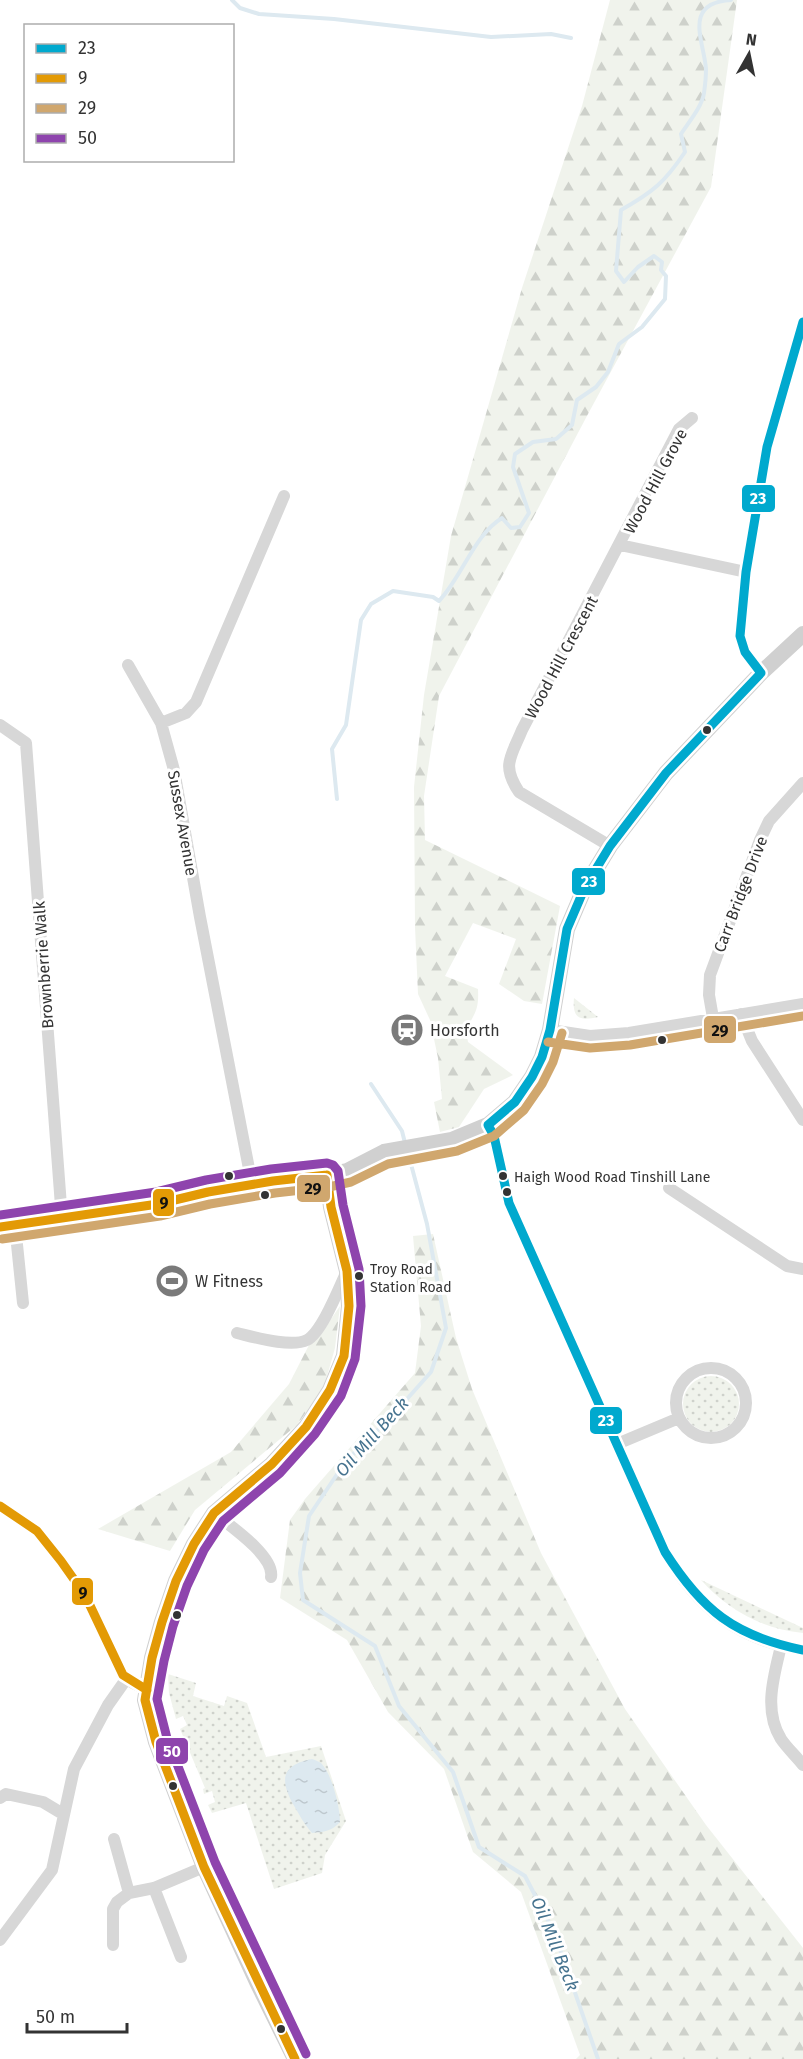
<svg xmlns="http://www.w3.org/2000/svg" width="803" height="2059" font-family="'Fira Sans',sans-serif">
	<defs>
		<pattern id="grass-dots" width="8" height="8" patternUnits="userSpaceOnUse" patternTransform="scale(1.5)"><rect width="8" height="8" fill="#f0f3ec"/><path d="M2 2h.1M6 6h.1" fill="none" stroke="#ced1cb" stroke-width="1.8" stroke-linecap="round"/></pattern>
		<pattern id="forest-firs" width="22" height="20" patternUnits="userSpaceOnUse" patternTransform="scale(1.5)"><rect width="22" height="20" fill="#f0f3ec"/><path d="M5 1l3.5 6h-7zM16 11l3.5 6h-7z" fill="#ced1cb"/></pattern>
		<pattern id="water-ripples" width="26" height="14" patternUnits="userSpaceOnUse" patternTransform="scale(1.5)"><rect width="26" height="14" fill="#dde9f0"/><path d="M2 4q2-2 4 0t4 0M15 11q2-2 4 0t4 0" fill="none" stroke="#bec8ce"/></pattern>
	</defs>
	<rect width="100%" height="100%" fill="#fff"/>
	<path fill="url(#grass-dots)" d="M574,998l24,19c-18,4 -26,2 -24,-19z
		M683 1404a28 28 0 1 1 56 0a28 28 0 1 1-56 0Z
		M701,1580l102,48v5c-41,-4 -75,-23 -102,-53z
		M168,1674l28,9 -3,13 31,10 3,-10 20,7 19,54 55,-11 25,75 -21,34 -3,18 -48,16 -28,-86 -34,10 -4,-8 7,-3 -3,-11 -8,3 -1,-5 2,-1 -25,-59 7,-4 -4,-9 -7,3 -7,-26z"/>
	<path fill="url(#forest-firs)" d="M610,0h127l-26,187 -123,227 -149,282 -15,100 1,44 135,66 -18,98 -18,-3 -25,-17 17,-45 -43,-16 -28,53 33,13c1,22 -3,23 -12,41l2,12 45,33 -29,14 -25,38 -19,5 -6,-30 8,-3 -4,-41 -8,-38 -12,-26 -3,-67 -1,-140 10,-92 27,-159 71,-248 60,-182z
		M433,1234l23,104 16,51 69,164 84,156 81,116 97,123v111h-227l4,-4 -59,-163 -48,-40 -29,-83 -56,-57 -41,-72 -67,-42 10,-78 15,-21 110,-126 6,-47 -8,-90z
		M340,1306l-5,42 -11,39 -27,38 -102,85 -25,41 -72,-22 133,-77 58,-68 20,-39 11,-10z"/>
	<path fill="url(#water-ripples)" d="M312,1759c3,1 6,2 9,4 11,11 19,44 19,59 -8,9 -16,10 -28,11 -8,-9 -13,-19 -19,-29 -13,-24 -12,-39 19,-45z"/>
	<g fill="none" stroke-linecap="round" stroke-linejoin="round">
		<path stroke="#dde9f0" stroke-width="4" d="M232,0l8,8 19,6 75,5 157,18 60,-3 20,4
			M337,799l-5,-50 14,-24 15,-105 10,-16 22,-13 40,6 6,4c23,-24 35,-66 63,-83l9,10 9,-1 9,-14 -16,-46 2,-13 18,-12 23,-3 16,-14 5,-25 19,-13 12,-15 11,-28 23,-17 23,-28 1,-23 -5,-6 1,-8 -8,-6 -16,11 -14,15 -8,-11 5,-61c32,-18 44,-28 64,-58l-4,-18c7,-11 21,-27 23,-41 1,-7 2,-16 2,-24 -2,-28 -24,-66 25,-69
			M371,1084l31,47 3,12
			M408,1153l19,71 19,104 -15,44 -40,45 -45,44 -37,55 -9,57 3,27 72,46 24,60 54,66 26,75 46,29 29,56 44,127"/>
		<path stroke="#d7d7d7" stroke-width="12" d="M620,545l126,27
			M128,665l33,58
			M761,673l-16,-21 -5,-16 6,-64 21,-125 36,-125
			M0,725l26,18 36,476
			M610,846l-91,-54c-18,-27 -8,-35 3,-62l157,-301 13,-11
			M741,1014l11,27 51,79
			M713,1018l-4,-23 1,-20 50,-135 9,-19 34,-38
			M550,1030l40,6 39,-3 174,-29
			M488,1125l6,11 15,67 156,349c33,56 72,88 138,98
			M252,1184l-52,-267 -26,-147 -13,-47 25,-10 10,-11 88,-206
			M669,1188l118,78 16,3
			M15,1225l8,78
			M237,1333c17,4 54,15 70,7 15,-8 32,-52 40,-69
			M676 1403a35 35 0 1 1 70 0a35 35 0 1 1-70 0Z
			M617,1444l62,-26
			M0,1506l37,25 24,30 24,34 38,80 10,8 14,7
			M214,1513c15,12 61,43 57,64
			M781,1646c-7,30 -18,64 0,93 6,9 15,17 22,26
			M0,1798l6,-4 37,8 20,12
			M114,1839l15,54
			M154,1888l27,69
			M0,1940l52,-70 22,-101 34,-64 19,-27
			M113,1945v-36l4,-7 12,-9 25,-5 50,-21"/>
		<path stroke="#d0d0d0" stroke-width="16" d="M0,1227l158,-23 50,-12 65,-11 54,-6 20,-4 37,-19 68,-12 36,-15 27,-23 17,-25 10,-20 8,-27 17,-101 18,-42 25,-41 56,-73 95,-100 42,-39
			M295,2059l-38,-77 -53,-115 -48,-125 -11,-42 7,-42 10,-36 14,-41 18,-37 20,-31 58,-49 34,-37 24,-37 14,-34 5,-50 -2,-35 -16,-64 -4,-32"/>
		<defs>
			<path id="bus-1" d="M761,673l-16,-21 -5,-16 6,-64 21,-125 36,-125
				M488,1125l6,11 15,67 156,349c37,58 69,84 138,98
				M488,1125l27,-23 17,-25 10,-20 8,-27 17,-101 18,-42 25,-41 56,-73 95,-100"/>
			<path id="bus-2" d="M0,1227l158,-23 50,-12 65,-11 54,-6
				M0,1506l37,25 24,30 24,34 38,80 24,15
				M295,2059l-91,-192 -48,-125 -11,-42 7,-42 10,-36 14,-41 18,-37 20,-31 58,-49 34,-37 24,-37 14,-34 5,-50 -2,-35 -16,-64 -4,-32"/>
			<path id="bus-3" d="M548,1042l42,6 40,-3 173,-29
				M2,1239l158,-23 50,-12 65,-11 54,-6 22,-5 37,-18 69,-13 37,-15 30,-26 18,-26 11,-22 9,-29"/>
			<path id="bus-4" d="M0,1215l156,-23 50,-12 65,-11 56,-6 6,2 5,6 5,34 16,64 2,37 -6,53 -14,37 -26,38 -35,39 -57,48 -19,29 -17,36 -14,40 -9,35 -7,38 10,39 48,124 91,192"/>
		</defs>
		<use href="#bus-1" stroke="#fff" stroke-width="14"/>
		<use href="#bus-2" stroke="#fff" stroke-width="14"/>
		<use href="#bus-3" stroke="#fff" stroke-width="14"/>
		<use href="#bus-4" stroke="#fff" stroke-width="14"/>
		<use href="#bus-1" stroke="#00a9ce" stroke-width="9"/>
		<use href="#bus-2" stroke="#e39a05" stroke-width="9"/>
		<use href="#bus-3" stroke="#d0a76e" stroke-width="9"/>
		<use href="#bus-4" stroke="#8e44ad" stroke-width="9"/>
	</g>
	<defs>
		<symbol id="station-disc" viewBox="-11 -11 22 22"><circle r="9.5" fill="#7a7a7a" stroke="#fff"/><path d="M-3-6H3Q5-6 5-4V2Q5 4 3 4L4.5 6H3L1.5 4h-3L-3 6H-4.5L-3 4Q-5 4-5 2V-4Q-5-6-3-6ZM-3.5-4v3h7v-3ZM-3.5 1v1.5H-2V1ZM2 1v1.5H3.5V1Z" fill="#fff"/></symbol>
		<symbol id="stadium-disc" viewBox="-11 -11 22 22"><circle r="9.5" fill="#7a7a7a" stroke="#fff"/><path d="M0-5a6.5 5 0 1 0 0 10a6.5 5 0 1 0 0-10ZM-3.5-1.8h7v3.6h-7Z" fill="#fff"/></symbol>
	</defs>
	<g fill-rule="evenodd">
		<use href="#station-disc" x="388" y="1011" width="38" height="38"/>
		<use href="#stadium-disc" x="153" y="1262" width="38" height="38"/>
	</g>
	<g fill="#333" stroke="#fff" stroke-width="2">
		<circle cx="707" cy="730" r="5"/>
		<circle cx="662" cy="1040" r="5"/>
		<circle cx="229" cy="1176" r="5"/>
		<circle cx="503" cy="1176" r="5"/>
		<circle cx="507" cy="1192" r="5"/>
		<circle cx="265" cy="1195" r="5"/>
		<circle cx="359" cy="1276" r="5"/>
		<circle cx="177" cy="1615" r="5"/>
		<circle cx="173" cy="1786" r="5"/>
		<circle cx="281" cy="2029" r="5"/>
	</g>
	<g text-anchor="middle" stroke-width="6" stroke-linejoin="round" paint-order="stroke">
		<g font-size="14" fill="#333" stroke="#fff" text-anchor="start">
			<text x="514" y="1182">Haigh Wood Road Tinshill Lane</text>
			<text x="370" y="1274">Troy Road<tspan x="370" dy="18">Station Road</tspan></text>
		</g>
		<g font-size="16" fill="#333" stroke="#fff">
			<text transform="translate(655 481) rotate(-62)" y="6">Wood Hill Grove</text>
			<text transform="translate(561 657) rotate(-62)" y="6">Wood Hill Crescent</text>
			<text transform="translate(183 823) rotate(80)" y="6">Sussex Avenue</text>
			<text transform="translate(740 894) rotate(-69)" y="6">Carr Bridge Drive</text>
			<text transform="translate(43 965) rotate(-94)" y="6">Brownberrie Walk</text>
		</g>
		<g font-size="16" fill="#333" stroke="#fff" text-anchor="start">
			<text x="430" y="1036">Horsforth</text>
			<text x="195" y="1287">W Fitness</text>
		</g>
		<g font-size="18" font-style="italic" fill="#46738f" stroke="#fff">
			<text transform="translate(372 1437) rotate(-48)" y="6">Oil Mill Beck</text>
			<text transform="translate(555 1944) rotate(68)" y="6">Oil Mill Beck</text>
		</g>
	</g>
	<g stroke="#fff" stroke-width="2">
		<rect x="741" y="484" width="35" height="29" rx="6" fill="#00a9ce"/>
		<rect x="571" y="867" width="35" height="29" rx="6" fill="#00a9ce"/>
		<rect x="703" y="1015" width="34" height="29" rx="6" fill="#d0a76e"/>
		<rect x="296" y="1174" width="35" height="29" rx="6" fill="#d0a76e"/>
		<rect x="152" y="1188" width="23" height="29" rx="6" fill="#e39a05"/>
		<rect x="589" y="1406" width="34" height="29" rx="6" fill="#00a9ce"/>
		<rect x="71" y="1577" width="23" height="29" rx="6" fill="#e39a05"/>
		<rect x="155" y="1737" width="34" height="28" rx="6" fill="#8e44ad"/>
	</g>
	<g font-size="16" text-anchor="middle" font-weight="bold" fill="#fff">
		<text x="758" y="504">23</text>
		<text x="589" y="887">23</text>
		<text x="606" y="1426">23</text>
		<text x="172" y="1757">50</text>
	</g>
	<g font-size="16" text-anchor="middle" font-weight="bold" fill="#111">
		<text x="720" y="1036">29</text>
		<text x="313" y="1194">29</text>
		<text x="164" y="1208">9</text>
		<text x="83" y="1598">9</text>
	</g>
	<rect x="24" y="24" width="210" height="138" fill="#ffffff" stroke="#adadad" stroke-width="1.5"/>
	<rect x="36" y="44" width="30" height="9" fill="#00a9ce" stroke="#adadad" stroke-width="1.5"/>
	<text x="78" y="54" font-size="18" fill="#333333">23</text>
	<rect x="36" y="74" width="30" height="9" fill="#e39a05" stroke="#adadad" stroke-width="1.5"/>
	<text x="78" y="84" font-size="18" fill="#333333">9</text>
	<rect x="36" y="104" width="30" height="9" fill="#d0a76e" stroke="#adadad" stroke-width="1.5"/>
	<text x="78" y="114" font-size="18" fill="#333333">29</text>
	<rect x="36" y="134" width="30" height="9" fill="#8e44ad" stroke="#adadad" stroke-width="1.5"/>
	<text x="78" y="144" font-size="18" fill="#333333">50</text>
	<g transform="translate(749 54) rotate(9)" stroke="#ffffff" stroke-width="4.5" paint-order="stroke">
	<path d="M0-4.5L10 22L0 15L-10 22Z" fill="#333333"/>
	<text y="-9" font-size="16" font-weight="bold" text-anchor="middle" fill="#333333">N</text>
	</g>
	<path d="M27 2023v9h100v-9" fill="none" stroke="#333333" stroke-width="3"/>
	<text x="36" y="2023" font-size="18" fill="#333333" stroke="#ffffff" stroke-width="4.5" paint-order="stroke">50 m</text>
</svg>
